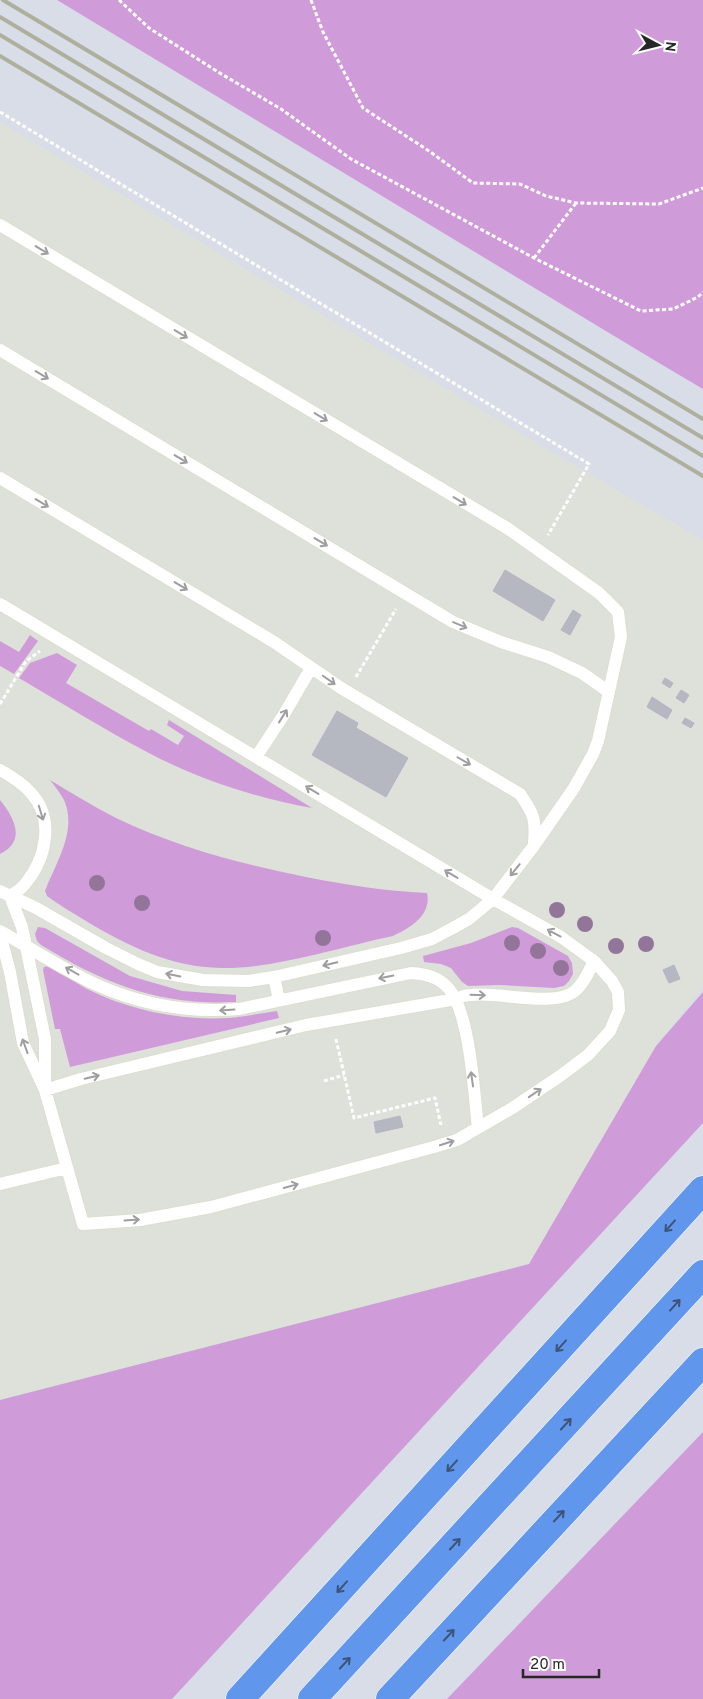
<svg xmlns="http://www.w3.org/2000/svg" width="703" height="1699" font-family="Overpass,sans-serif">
	<rect width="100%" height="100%" fill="#d9dde8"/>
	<path fill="#dde1da" d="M0,122l552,330 151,88v447l-47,59 -127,218 -529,136z"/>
	<path fill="#d09bd9" d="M57,0h646v389l-44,-26z
		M30,635l8,6 -24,33 -14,-8v-25l19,11z
		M57,653l20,12 -11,18 83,48 2,-2 27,16 6,-9 -17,-11 2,-5 143,88c-56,-10 -114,-29 -165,-56 -44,-23 -85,-49 -128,-74l11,-15z
		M50,780c22,13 44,27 66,38 60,29 125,46 190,59 41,8 78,14 121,16 5,22 -17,35 -34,43 -53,11 -119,33 -172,32 -51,-1 -93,-22 -135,-47 -13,-8 -27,-16 -39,-25l-2,-5 2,-5c11,-27 30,-57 17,-86 -4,-7 -9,-14 -14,-20z
		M0,800c14,17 27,41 0,54z
		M38,927l7,1 85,48 52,15 54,4v7c-76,4 -131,-18 -195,-57l-4,-4 -2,-7z
		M512,927l6,1 50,28 4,7 1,11 -4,7 -5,5 -10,2 -54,-3 -32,1 -6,-4 -11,-14 -10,-4 -17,-2 -1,-6 48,-13z
		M48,966c14,6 26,16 39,23 42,21 94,32 141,29 16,-1 33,-5 49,-7l2,7 -209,49 -10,-38h-5l-12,-59 1,-3z
		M703,992v131l-531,576h-172v-299l529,-136 127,-218z
		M703,1432v267h-256z"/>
	<path fill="#b5b8c0" stroke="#b4b6c3" d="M505,570l50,30 -12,21 -50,-30z
		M573,610l8,5 -11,20 -9,-5z
		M665,678l8,5 -3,5 -8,-5z
		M681,690l8,5 -5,8 -8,-5z
		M652,697l20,13 -5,9 -20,-12z
		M337,711l21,12 -2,5 52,30 -22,39 -74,-42z
		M685,718l9,5 -3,5 -9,-5z
		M674,965l6,14 -11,4 -6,-13z
		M400,1116l3,11 -27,6 -2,-11z"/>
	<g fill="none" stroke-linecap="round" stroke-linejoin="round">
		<defs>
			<path id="lane" d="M0,225l507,303 92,65 19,19 3,25 -23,104 -5,13 -19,34 -41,59 -40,52 -24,20 -18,10 -19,10 -31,9 -127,29 -26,4 -45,-1 -46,-8 -19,-8 -32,-16 -70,-40 -36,-17
				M0,350l453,272 48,20 47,15 34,16 27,19
				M0,478l274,164 67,46 179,106c14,20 16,25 14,50
				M0,604l493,295 68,38 33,24 18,20 6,11 1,18 -9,21 -22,24 -28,21 -46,31 -57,33 -23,7 -223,60 -71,13 -57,4 -38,-134 -22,-47 -13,-71 -10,-38
				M256,757l27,-41 28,-48
				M0,770c11,6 22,13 31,23 24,26 15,66 -6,91 -4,5 -10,9 -15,12
				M10,896l12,31 23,112v47
				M0,931c32,18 64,39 97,54 45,20 93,28 142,24l172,-36c15,1 28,4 38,16 21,25 25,104 29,139
				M274,977l5,23
				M45,1090l36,-11 225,-54 150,-26c4,-2 10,-4 15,-4 26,-4 85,14 105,-5 9,-8 13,-19 18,-29
				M0,1184l67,-16"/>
			<path id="highway" d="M240,1699l463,-509
				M312,1699l391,-425
				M390,1699l313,-337"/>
		</defs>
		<use href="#lane" stroke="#dedecf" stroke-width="14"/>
		<use href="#highway" stroke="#fff" stroke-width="29"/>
		<path stroke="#fff" stroke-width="3" stroke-dasharray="4 2.5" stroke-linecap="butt" d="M119,0l30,28 69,44 63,37 70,50 183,99 107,53 32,-2 25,-12 5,-5
			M311,0l12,32 40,76 66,43 44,32 47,1 26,12 30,7 83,1 44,-16
			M0,112l589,352 -41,71
			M534,258l42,-55
			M356,677l40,-68
			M0,704l26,-43 14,-10
			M336,1039l18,79 81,-20 6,27
			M324,1081l20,-6"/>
		<use href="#lane" stroke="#fff" stroke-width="12"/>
		<use href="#highway" stroke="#6096ec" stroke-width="28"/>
		<path stroke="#aeaf9d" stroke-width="4" d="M3,0l700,419
			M0,17l703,421
			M0,35l703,421
			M0,56l703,420"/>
	</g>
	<g fill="#93759a">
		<circle cx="97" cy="883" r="8"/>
		<circle cx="142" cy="903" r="8"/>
		<circle cx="557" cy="910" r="8"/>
		<circle cx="585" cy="924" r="8"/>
		<circle cx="323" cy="938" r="8"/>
		<circle cx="512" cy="943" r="8"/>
		<circle cx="646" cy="944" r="8"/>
		<circle cx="616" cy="946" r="8"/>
		<circle cx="538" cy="951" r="8"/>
		<circle cx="561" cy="968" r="8"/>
	</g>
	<defs><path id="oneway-shaft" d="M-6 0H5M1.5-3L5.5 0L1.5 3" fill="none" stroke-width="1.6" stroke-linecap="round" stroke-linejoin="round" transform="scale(1.25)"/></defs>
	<g stroke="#9e9e9e">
		<use href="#oneway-shaft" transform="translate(42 250) rotate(31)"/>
		<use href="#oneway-shaft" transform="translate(181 334) rotate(31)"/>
		<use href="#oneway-shaft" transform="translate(42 375) rotate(31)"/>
		<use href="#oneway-shaft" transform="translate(321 417) rotate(31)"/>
		<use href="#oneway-shaft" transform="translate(181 459) rotate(31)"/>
		<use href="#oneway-shaft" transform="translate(460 501) rotate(31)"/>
		<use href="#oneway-shaft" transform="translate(42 503) rotate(31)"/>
		<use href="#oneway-shaft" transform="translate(321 542) rotate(31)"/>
		<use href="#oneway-shaft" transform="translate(181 586) rotate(31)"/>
		<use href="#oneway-shaft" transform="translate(460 625) rotate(23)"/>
		<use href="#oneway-shaft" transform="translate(329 680) rotate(35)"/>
		<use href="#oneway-shaft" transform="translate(283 716) rotate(-58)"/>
		<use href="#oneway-shaft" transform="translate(464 761) rotate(30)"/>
		<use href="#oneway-shaft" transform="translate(312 790) rotate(-149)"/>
		<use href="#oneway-shaft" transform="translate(41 813) rotate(73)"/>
		<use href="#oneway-shaft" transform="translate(515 870) rotate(129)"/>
		<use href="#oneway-shaft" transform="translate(451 874) rotate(-149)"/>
		<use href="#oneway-shaft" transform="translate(554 933) rotate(-152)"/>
		<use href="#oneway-shaft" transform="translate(330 964) rotate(167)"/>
		<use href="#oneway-shaft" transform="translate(72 971) rotate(-151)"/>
		<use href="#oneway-shaft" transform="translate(173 975) rotate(-168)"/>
		<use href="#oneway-shaft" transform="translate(386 977) rotate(169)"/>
		<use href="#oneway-shaft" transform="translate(478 995) rotate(2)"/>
		<use href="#oneway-shaft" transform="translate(227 1010) rotate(176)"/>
		<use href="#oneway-shaft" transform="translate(284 1031) rotate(-13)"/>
		<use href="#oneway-shaft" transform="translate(25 1046) rotate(-110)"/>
		<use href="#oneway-shaft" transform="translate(92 1077) rotate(-13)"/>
		<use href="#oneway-shaft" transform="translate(472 1079) rotate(-98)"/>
		<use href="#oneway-shaft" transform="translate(535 1093) rotate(-34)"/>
		<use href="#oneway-shaft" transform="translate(447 1143) rotate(-18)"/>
		<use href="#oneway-shaft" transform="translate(291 1186) rotate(-15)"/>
		<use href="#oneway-shaft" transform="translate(132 1220) rotate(-4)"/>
	</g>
	<g stroke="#3e5376">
		<use href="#oneway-shaft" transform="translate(670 1226) rotate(132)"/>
		<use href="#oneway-shaft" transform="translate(675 1305) rotate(-48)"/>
		<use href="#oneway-shaft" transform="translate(561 1346) rotate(132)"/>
		<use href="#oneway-shaft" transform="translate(566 1424) rotate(-47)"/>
		<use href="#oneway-shaft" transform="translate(452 1466) rotate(132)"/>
		<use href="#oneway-shaft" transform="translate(559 1516) rotate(-47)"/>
		<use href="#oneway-shaft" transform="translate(455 1544) rotate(-47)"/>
		<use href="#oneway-shaft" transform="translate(342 1587) rotate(132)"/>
		<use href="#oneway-shaft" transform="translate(449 1635) rotate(-47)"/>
		<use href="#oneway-shaft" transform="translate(345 1663) rotate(-47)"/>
	</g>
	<g transform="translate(658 45) rotate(97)" stroke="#ffffff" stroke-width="4" paint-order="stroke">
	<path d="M0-4L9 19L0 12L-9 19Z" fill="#272727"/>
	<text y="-8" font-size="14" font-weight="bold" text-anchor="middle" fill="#272727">N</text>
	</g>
	<path d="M523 1669v8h76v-8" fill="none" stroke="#272727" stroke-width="2.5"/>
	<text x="530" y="1669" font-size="15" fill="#272727" stroke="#ffffff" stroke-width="4" paint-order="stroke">20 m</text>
</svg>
